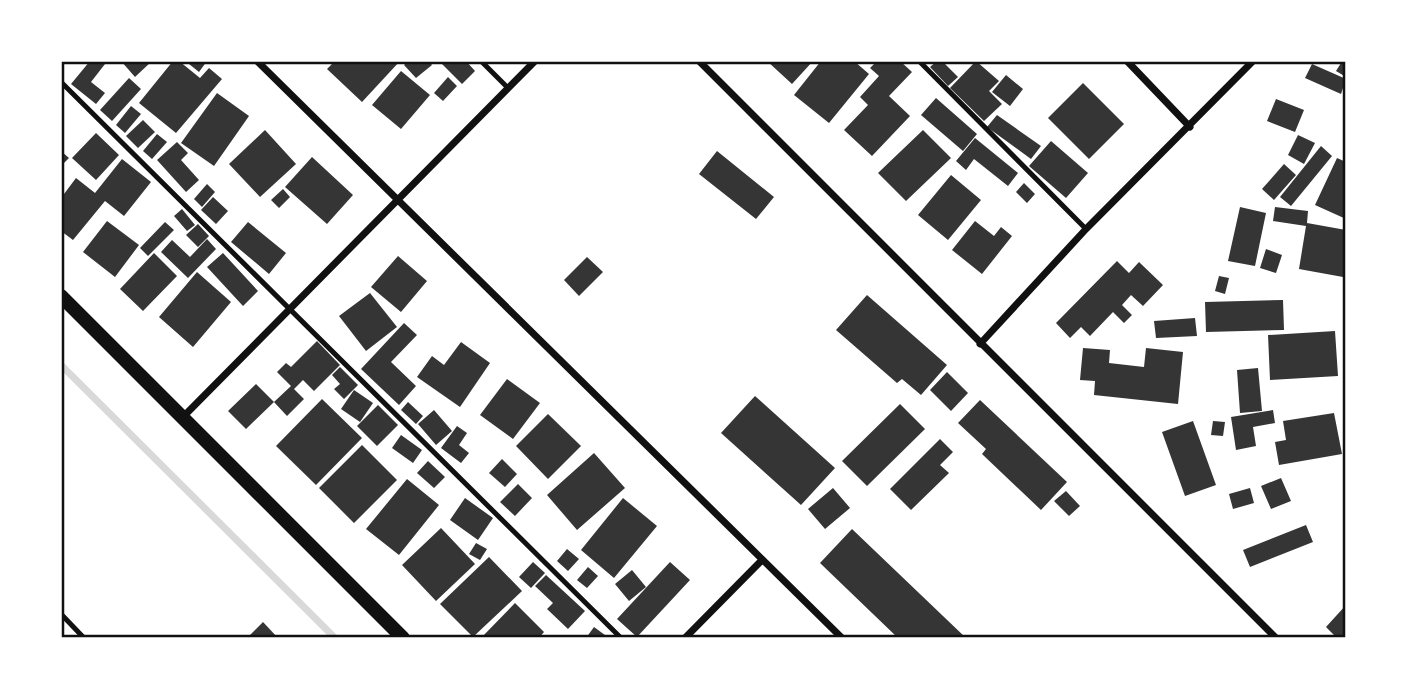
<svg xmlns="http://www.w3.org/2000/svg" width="1407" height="699" font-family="'Asap Condensed',sans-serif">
	<rect width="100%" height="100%" fill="#fff"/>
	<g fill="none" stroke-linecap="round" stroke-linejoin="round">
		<path stroke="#d9d9d9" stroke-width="7" d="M61,365l274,273"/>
	</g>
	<path fill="#353535" d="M90,61l15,3 -14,18 14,11 -9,11 -25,-20z
		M121,61h31l-17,16z
		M173,61h6l21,17 9,-10 13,11 -46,54 -37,-30z
		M191,61h16l-8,11 -10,-8z
		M335,61h65l-38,41 -35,-33z
		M408,61h21l3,4 -16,13 -12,-13z
		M439,61h27l9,10 -13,13z
		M767,61h46l-21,23z
		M821,61h33l15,13 -40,49 -35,-28z
		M877,61h23l12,11 -23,24 21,20 -38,40 -28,-26 24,-25 -8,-8 19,-21 -9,-8z
		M937,61h5l16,16 -10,9 -18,-19z
		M976,61l23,20 -10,10 13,13 -18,17 -34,-33z
		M1341,63l5,2v12l-10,-6z
		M1312,64l34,15 -5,15 -36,-16z
		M401,71l29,24 -29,34 -29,-24z
		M1006,75l17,14 -13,17 -18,-14z
		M448,77l9,9 -14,15 -9,-8z
		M129,78l12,11 -29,32 -12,-11z
		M1083,83l41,41 -35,35 -41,-41z
		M217,93l32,23 -35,50 -33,-23z
		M936,98l41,36 -14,17 -42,-36z
		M1276,99l28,11 -9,22 -28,-11z
		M131,106l10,8 -16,19 -9,-8z
		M997,115l44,31 -10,13 -44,-32z
		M143,120l12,12 -17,16 -12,-12z
		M265,130l31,34 -36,33 -31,-33z
		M923,130l28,28 -45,43 -28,-28z
		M96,133l23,22 -23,25 -24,-22z
		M157,134l10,8 -15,17 -9,-8z
		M1298,135l17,8 -11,21 -16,-9z
		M975,138l43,35 -10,13 -34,-27 -8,11 -10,-9z
		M1051,141l37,32 -22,25 -37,-32z
		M177,142l11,11 -7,7 18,20 -13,12 -29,-32z
		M1321,146l11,10 -41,50 -11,-9z
		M61,151l8,7 -8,8z
		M717,151l57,46 -18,22 -57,-45z
		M312,157l41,38 -26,29 -42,-37z
		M1337,158l9,4v57l-31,-14z
		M122,159l29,23 -27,34 -19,-15 -32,39 -12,-9v-33l15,-20 19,15z
		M1284,164l12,11 -22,25 -12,-11z
		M951,175l30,25 -33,40 -30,-25z
		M1024,183l11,11 -8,9 -11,-11z
		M207,184l8,8 -13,15 -8,-8z
		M283,189l7,8 -11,11 -8,-8z
		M213,197l15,14 -12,13 -15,-14z
		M1240,207l26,6 -11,53 -27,-5z
		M1275,207l33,4 -1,12 39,7 -3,47 -44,-8 7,-43 -33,-5z
		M182,209l13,16 -8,6 -13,-15z
		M107,221l32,24 -24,32 -32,-25z
		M975,221l19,15 7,-9 11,9 -30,38 -30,-24z
		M165,222l9,8 -26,26 -8,-8z
		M248,222l38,31 -17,21 -38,-32z
		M198,224l11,12 -11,11 -12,-12z
		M207,239l9,10 -28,29 -27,-26 11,-12 18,17z
		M1266,249l16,6 -6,18 -16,-5z
		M154,253l23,23 -34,35 -23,-22z
		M223,253l35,38 -15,15 -36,-39z
		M398,256l29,25 -26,31 -30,-25z
		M587,257l16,15 -24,24 -15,-16z
		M1117,261l12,12 10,-11 24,23 -20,21 -12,-11 -9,10 10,10 -8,8 -11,-11 -23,24 -9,-9 -11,11 -14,-15z
		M197,272l34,30 -38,45 -34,-30z
		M1219,276l10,2 -4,16 -10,-3z
		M370,293l27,34 -31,24 -27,-35z
		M867,295l80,70 -26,30 -19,-16 -5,4 -61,-53z
		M1283,300l1,30 -78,2 -1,-30z
		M1195,318l2,18 -41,2 -2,-17z
		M404,323l13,12 -26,27 25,24 -17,19 -38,-36z
		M1335,331l3,45 -68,4 -2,-45z
		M317,341l23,24 -26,26 -11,-11 -9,9 10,10 -17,17 -13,-14 17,-16 -14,-14 9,-9 5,4z
		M461,342l29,21 -30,44 -43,-30 15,-21 12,9z
		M1083,348l27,2 -1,13 35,4 2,-19 37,4 -5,52 -84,-9 1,-14 -15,-1z
		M340,367l18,18 -14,14 -10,-10 6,-5 -8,-9z
		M1258,368l4,43 -22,2 -3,-43z
		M947,372l21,21 -17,18 -21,-21z
		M507,379l33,24 -27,36 -33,-24z
		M256,384l18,18 -28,27 -18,-18z
		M354,390l19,13 -13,19 -19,-13z
		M755,396l80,72 -34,37 -80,-72z
		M322,399l40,39 -46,47 -40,-39z
		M980,400l87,82 -26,28 -59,-56 4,-5 -28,-26z
		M408,402l15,14 -7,8 -15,-14z
		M900,404l25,25 -58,57 -25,-25z
		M378,405l20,20 -21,21 -20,-20z
		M434,410l18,21 -16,14 -18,-21z
		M1273,410l2,13 -22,4 3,19 -20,4 -5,-33z
		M1334,413l8,41 -63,11 -4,-23 11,-2 -3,-19z
		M548,414l33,32 -33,33 -32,-33z
		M1193,421l23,64 -31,11 -23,-64z
		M1213,421l12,1 -2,14 -12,-1z
		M457,426l10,7 -8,12 10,8 -8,10 -20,-15z
		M401,435l21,15 -9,13 -21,-15z
		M940,439l13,13 -13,13 9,8 -38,37 -21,-21z
		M362,445l35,35 -43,43 -35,-35z
		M594,453l31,35 -48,42 -30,-35z
		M502,459l15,15 -12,13 -16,-14z
		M428,461l17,16 -11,11 -17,-15z
		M1281,478l10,23 -20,8 -10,-23z
		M407,479l32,26 -40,50 -33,-26z
		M518,484l14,14 -17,18 -15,-14z
		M833,488l17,20 -25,21 -17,-20z
		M1250,488l4,15 -21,6 -4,-15z
		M1066,491l14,15 -11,10 -15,-15z
		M465,498l28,20 -15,22 -28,-20z
		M623,498l34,28 -43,52 -33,-28z
		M1306,525l7,17 -63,25 -7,-17z
		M441,528l34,36 -39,37 -34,-36z
		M852,529l114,109h-68l-78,-75z
		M476,543l11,6 -7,11 -11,-6z
		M567,549l12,10 -11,12 -11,-10z
		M489,557l33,34 -49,46 -33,-33z
		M533,562l12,11 -14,15 -12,-11z
		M670,562l20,18 -53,57 -20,-18z
		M588,567l10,9 -11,12 -10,-8z
		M632,570l14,17 -17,14 -14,-17z
		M546,575l39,36 -17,18 -21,-20 6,-6 -18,-17z
		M515,603l29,29 -5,6h-58z
		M1346,605v33h-9l-11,-11z
		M263,622l15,16h-31z
		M594,627l15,11h-23z"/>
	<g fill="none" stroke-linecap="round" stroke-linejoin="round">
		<path stroke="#111" stroke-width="5" d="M481,61l27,27
			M919,61l167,168
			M61,82l560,556
			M61,614l23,24"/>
		<path stroke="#111" stroke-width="7" d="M257,61l585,577
			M699,61l577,577
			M1127,61l63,66
			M980,344l106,-115 167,-168
			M182,418l353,-357
			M685,638l77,-78"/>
		<path stroke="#111" stroke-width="14" d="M61,296l342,342"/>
	</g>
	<rect width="1407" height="699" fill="none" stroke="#ffffff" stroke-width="126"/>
	<rect x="63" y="63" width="1281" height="573" fill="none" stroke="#111" stroke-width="2.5"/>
</svg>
